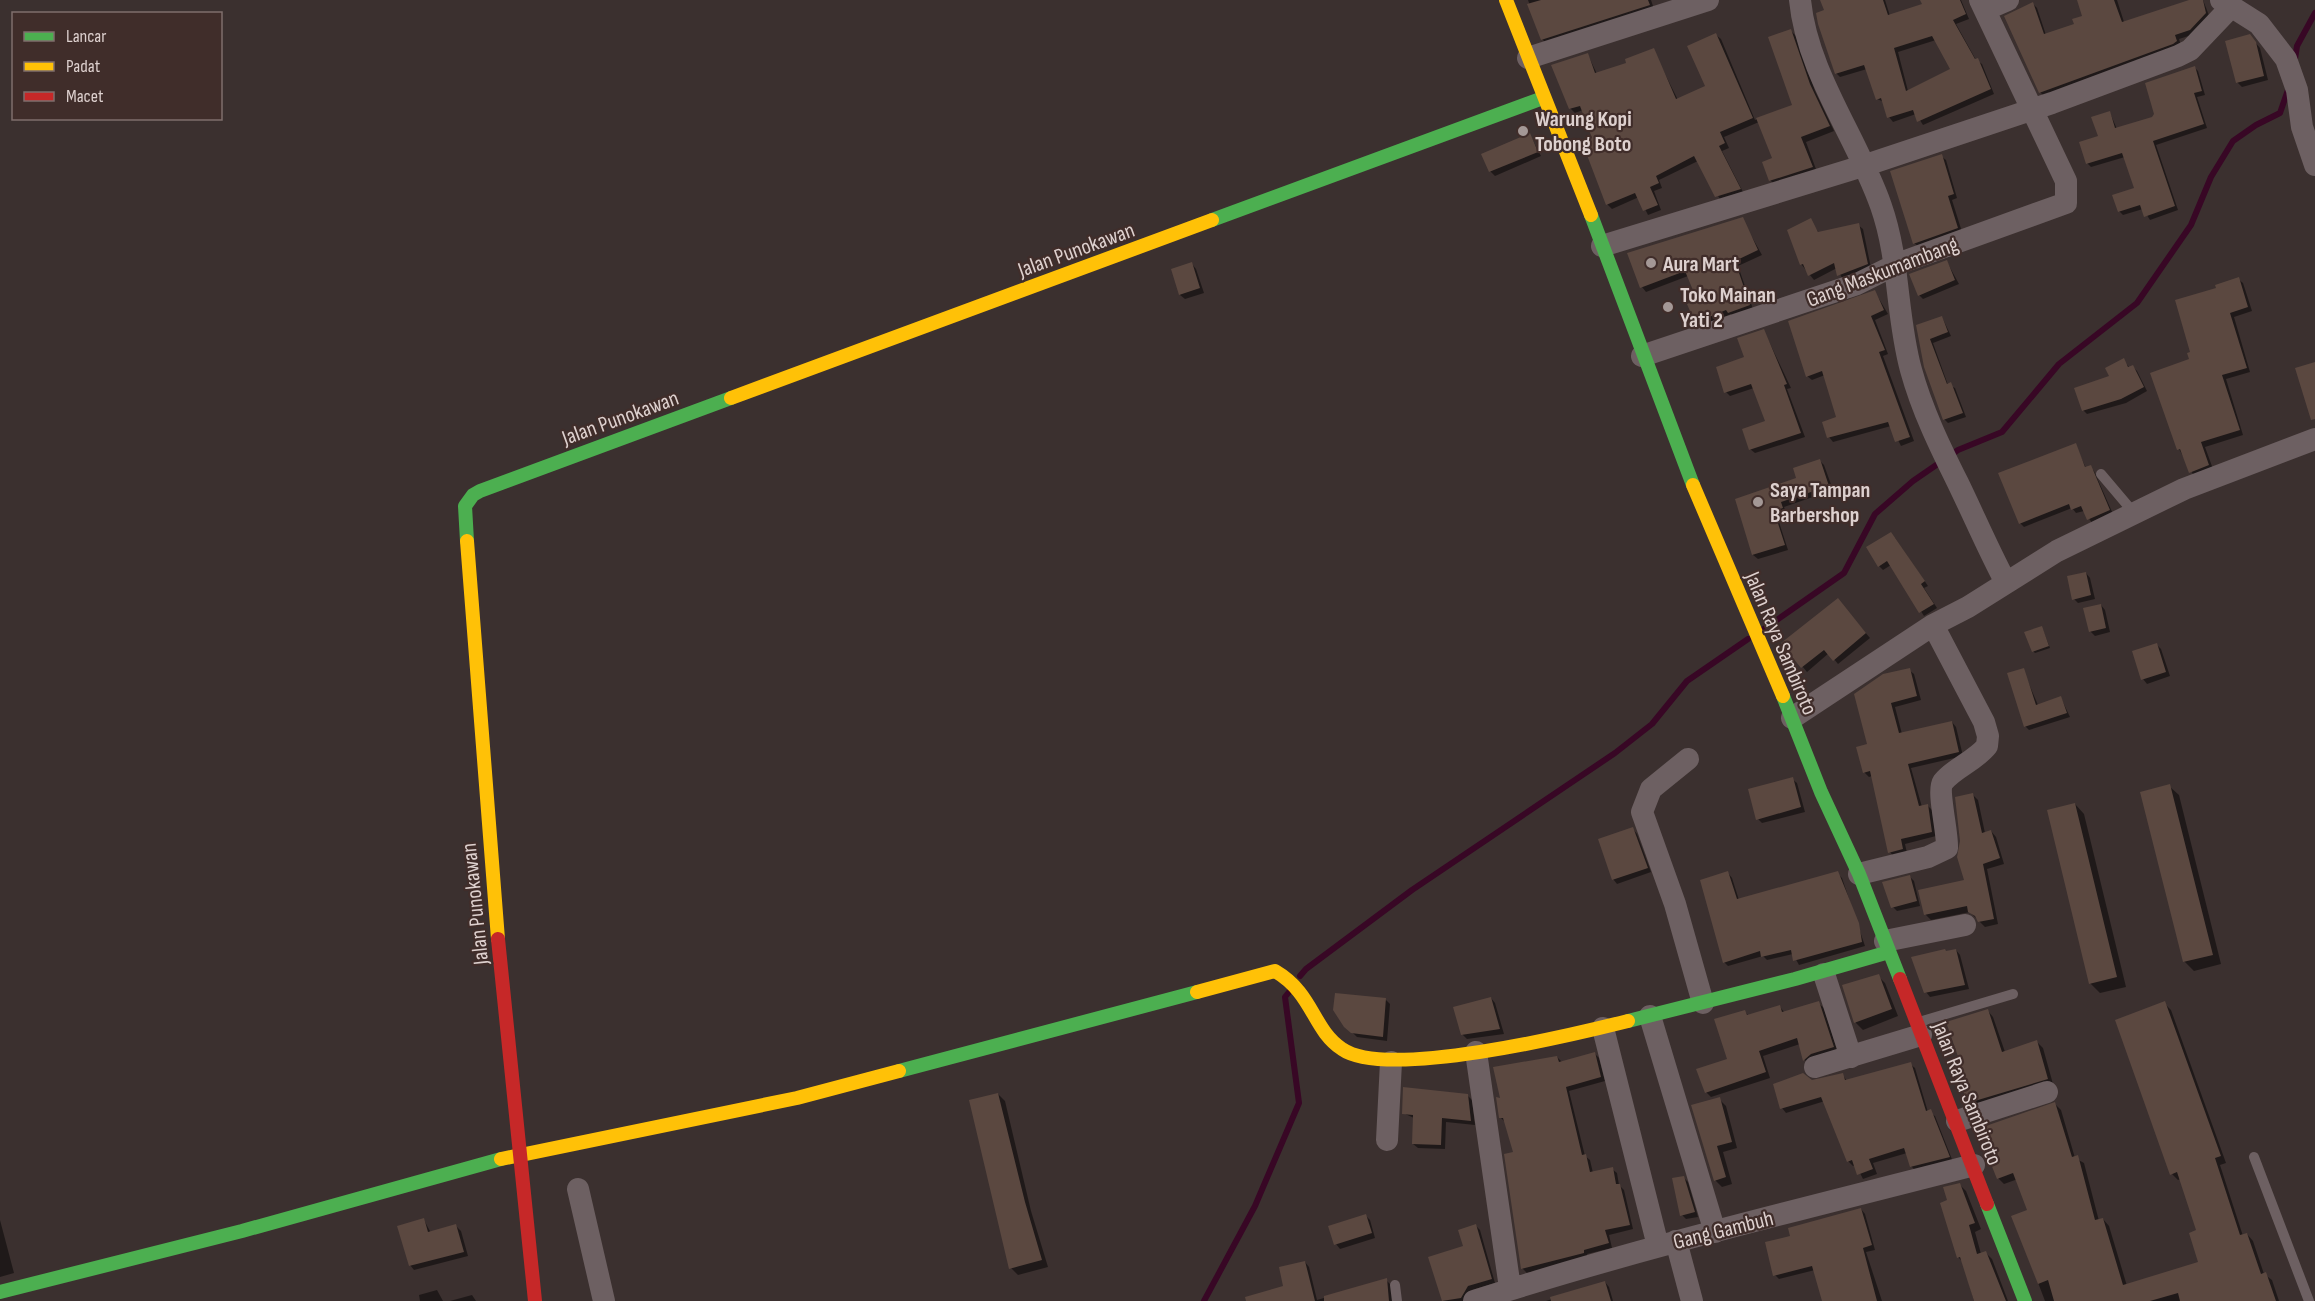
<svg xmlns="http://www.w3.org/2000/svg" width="2315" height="1301" font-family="'Sofia Sans Condensed',sans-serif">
	<rect width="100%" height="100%" fill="#3b302f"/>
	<path fill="#0007" fill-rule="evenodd" d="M1528,0h123l3,9 -107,35 -5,-5z
		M1822,0h63l5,16 34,-11 -3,-5h40l8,19 -13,5 20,36 6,4 12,30 -71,31 -7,-11 -23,8 -4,-5 -5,-15 -7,-3 -10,-30 -27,8 -4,-4 -10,-62zM1936,40l16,30 -44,21 -10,-39z
		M2078,0h39l7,22 71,-22h8l7,18 -15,16 -16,5 2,7 -136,51 -5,-5 -7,-88 4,4 9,27 30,-10 8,-8z
		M1791,31l5,5 19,55 19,40 -28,11 11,30 -42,13 -5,-5 4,-21 -15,-37 -35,15 5,11 -7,3 22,43 -23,7 -23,-40 -39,19 3,8 -8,3 7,19 -13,5 -9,-18 -27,12 -5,-5 -13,-65 -11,-29 -8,3 -5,-5 18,-53 9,19 31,-10 25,-14 25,50 29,-13 9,-52 5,4 34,81 39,-14z
		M2254,41l6,7 8,32 -26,7 -5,-5z
		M2194,67l4,4 7,24 -8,2 10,31 -51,17 22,65 -28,10 -7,-11 -20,6 -4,-4 17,-22 -11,-32 -34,10 -4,-4 23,-50 7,16 36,-11z
		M1530,135l11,21 -46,20 -5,-5z
		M1941,156l5,4 11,38 -5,2 10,32 -43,15 -5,-4z
		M1742,219l20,36 -24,11 15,43 -20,8 -2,-3 -30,13 -5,-5 3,-21 -11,-25 -42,16 -4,-5 -13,-33z
		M1810,220l9,13 39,-8 5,4 8,39 -28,12 -6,-12 -23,12 -13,-16z
		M1947,262l12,22 -36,15 -4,-4z
		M1192,264l4,5 8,24 -19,6 -5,-4z
		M2238,279l5,4 9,28 -18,6 16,55 -24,7 17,56 -38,12 8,22 -19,7 -15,-27 -28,-75 40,-14z
		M1875,292l13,22 -13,6 13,34 -5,2 31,85 -13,5 -10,-20 -58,16 -4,-5 9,-19 -13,-43 -13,5 -5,-4z
		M1942,317l9,19 -18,7 15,42 7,3 11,29 -18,6 -4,-4 -27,-93z
		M1764,331l27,57 -4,1 18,48 -50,16 -5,-4 17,-27 -13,-34 -24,8 -4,-4z
		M2123,360l7,8 3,-1 4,4 10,20 -21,12 -39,11 -4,-4z
		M2075,445l11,23 4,-1 4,4 19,43 -21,9 -8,-12 -8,2 -4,-5 -48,19 -4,-4z
		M1820,461l4,4 9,25 -49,17 2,5 -9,4 11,34 -30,9 -5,-4 -16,-55 61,-21z
		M1895,538l33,48 -4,2 13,20 -13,8 -33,-51 -8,5 -4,-4z
		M2086,573l4,5 5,21 -17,4 -4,-4z
		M1842,605l28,33 -32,26 -9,-11 -22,19 -24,-29z
		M2101,605l4,5 5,22 -15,4 -5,-5z
		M2043,630l7,18 -15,5 -2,-2z
		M2157,645l4,4 9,27 -23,8 -4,-5z
		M1909,670l5,4 7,26 -26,7 7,27 50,-12 4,5 7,29 -52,12 11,39 6,-1 4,4 4,26 -31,8 2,9 -13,4 -4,-5 -18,-76 -3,1 -5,-5 5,-27 -14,-51z
		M2023,670l15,35 23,-7 9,19 -41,13 -4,-4z
		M1792,779l5,4 8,29 -43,11 -4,-4z
		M2169,786l10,9 42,169 -27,7 -10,-10z
		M1973,795l5,5 7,33 6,-2 5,6 8,27 -17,5 11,55 -13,3 -15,-15 -39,8 -5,-5 -6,-24 45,-10z
		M2075,804l9,10 42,173 -26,6 -10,-10z
		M1633,829l4,5 14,38 -34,12 -4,-5z
		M1728,873l4,5 7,22 98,-27 5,5 23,68 -66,19 -6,-11 -26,6 -4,-4 -35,10 -4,-4z
		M1910,877l4,4 6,25 -23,5 -4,-4z
		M1956,950l4,5 9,34 -39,8 -4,-5 21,-39z
		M1878,976l7,7 13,33 -35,14 -7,-7 -12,-37z
		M1491,998l4,5 9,31 -37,5 -5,-5z
		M1386,1000l4,4 -3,37 -30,-4 -5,-5z
		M1818,1003l6,5 14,45 -28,12 -5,-5 -5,-16 -37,12 7,22 -59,19 -5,-5 23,-33 16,-47 4,4 31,-9 5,6z
		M2164,1003l7,7 55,153 -6,2 23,71 4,-2 6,7 11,33 8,6 7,21h-234l-32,-84 16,-6 -11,-32 -14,5 -6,-6 57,-74 6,6 14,48 9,5 15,58 4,-2 6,7 18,60 73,-23 -2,-32 -17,-52 -3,1 -6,-6z
		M1988,1011l5,6 12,35 32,-10 6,6 10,36 -78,24 -6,-5z
		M1595,1054l4,4 6,23 -36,10 16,65 5,4 3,13 19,-4 5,4 2,12 5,5 9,39 -24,6 3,13 -25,6 1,4 -61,15 -5,-5 -8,-115 -8,-30 -5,-5 1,-18 55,-43 5,5z
		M1910,1064l5,4 13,44 7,4 18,46 -37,9 -5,-5 -4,-13 -34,10 4,11 -14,5 -7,-14 -3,1 -5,-5 -23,-60 -39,12 -4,-5 30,-26 30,-8 5,7z
		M998,1094l7,7 26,110 17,56 -30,8 -7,-7z
		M1468,1096l4,4 3,25 -29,-3 -1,27 -27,-1 -5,-4 1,-26 -11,-5z
		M1719,1099l7,7 11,42 -14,4 9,32 -10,3 -7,-7z
		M1683,1177l5,5 10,35 -12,2 -4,-4z
		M1959,1184l7,7 15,38 -6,3 6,22 5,-1 6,6 16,42h-34l-11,-39 -5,-5z
		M1861,1209l4,5 10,36 -9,2 16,49h-59l-8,-31 -36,9 -4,-4 17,-38z
		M1366,1216l4,4 5,18 -35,11 -4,-5z
		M0,1220l14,53 -14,4z
		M424,1220l7,13 25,-7 5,5 7,25 -54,14 -4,-5z
		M1476,1226l4,4 15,53 -23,7 -7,11h-22l-13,-43 35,-11z
		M1305,1262l4,5 8,33 69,-20 5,5 2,16h-141l33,-14z
		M1605,1282l4,5 4,14h-67z
		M437,1290l6,11h-23l-1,-6z
		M472,1295l4,6h-26z"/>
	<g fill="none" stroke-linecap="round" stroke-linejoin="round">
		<path stroke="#380725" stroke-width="6" d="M2295,59l2,-13 18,-33
			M1764,629l80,-56 31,-59 38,-33 45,-31 44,-18 57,-68 78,-61 54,-78 20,-48 22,-36 23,-16 24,-12 9,-26
			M1300,976l6,-7 106,-79 203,-137 37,-29 35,-43 61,-42
			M1204,1301l51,-95 44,-103 -14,-106 4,-5"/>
	</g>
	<path fill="#5b4840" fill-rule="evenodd" d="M1541,0h107l2,5 -109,35 -14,-36z
		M1820,0h63l5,15 34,-11 -2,-4h40l6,14 -13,6 22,39 3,-1 13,31 -74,33 -4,-12 -26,8 -6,-20 -5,2 -12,-35 -29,9 -17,-50 -2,-11 8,-3zM1932,36l18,33 -44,22 -12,-43z
		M2077,0h37l8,22 67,-22h14l3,13 -16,17 -15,5 2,6 -4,3 -134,49 -35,-77 29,-14 11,32 30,-10 -2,-5 10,-3z
		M1791,29l19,55 20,42 -29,11 12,30 -44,14 -7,-19 10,-4 -16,-40 36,-13 -24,-68z
		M1716,33l37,85 -33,14 5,11 -6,3 22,43 -26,8 -21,-41 -38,20 3,7 -9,4 8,18 -15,6 -8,-18 -29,12 -24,-63 10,-4 -12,-32 -11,3 -18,-44 37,-12 7,20 31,-10 -1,-4 29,-11 22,51 29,-13 -18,-40z
		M2250,34l6,8 8,34 -28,7 -11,-42z
		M2195,66l7,25 -8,2 10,31 -51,17 22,65 -31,11 -4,-12 -22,7 -6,-17 22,-7 -12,-35 -36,11 -7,-22 19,-6 -7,-19 19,-6 5,17 37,-11 2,-3 -9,-31z
		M1530,133l8,19 -49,20 -8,-18z
		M1942,154l12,40 -6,2 10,32 -45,16 -23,-73z
		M1743,217l15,33 -23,11 15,44 -22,8 -2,-3 -31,13 -8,-19 10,-4 -12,-29 -45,17 -13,-35z
		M1811,218l7,14 41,-9 9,41 -31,12 -3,-13 -26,13 -5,-12 -3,1 -13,-35z
		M1947,260l8,20 -37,16 -9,-22z
		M1192,262l8,26 -21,7 -8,-26z
		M2239,277l9,30 -18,6 17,55 -25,7 18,55 -39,12 8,23 -20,8 -9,-24 -3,1 -27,-77 39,-14 -2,-6 3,-1 -15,-52 41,-12 -1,-3z
		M1875,290l9,20 -13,6 14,34 -6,2 31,85 -15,5 -7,-20 -61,16 -5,-16 14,-5 -14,-46 -16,6 -18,-56z
		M1942,316l6,16 -18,7 17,45 4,-2 12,31 -20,7 -19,-53 -8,-42z
		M1764,329l23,55 -3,1 17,48 -52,17 -7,-21 23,-8 -14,-37 -27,9 -8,-26 28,-10 -7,-19z
		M2124,358l4,9 5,-2 11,22 -23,12 -39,12 -8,-23 35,-12 -4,-8z
		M2315,362v57l-4,1 -16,-52z
		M2076,443l9,24 6,-2 19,45 -23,10 -6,-14 -10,4 -2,-6 -50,20 -21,-51z
		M1820,459l9,27 -48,16 2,6 -9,3 11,34 -33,10 -17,-56 61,-21 -3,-10z
		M1891,532l34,49 -4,3 13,20 -15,9 -32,-52 -9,6 -12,-20z
		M2086,572l5,23 -19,5 -5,-24z
		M1838,598l28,35 -33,28 -9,-11 -23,18 -20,-25z
		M2101,604l5,24 -17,4 -6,-24z
		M2042,626l7,20 -17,6 -8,-20z
		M2157,643l9,29 -25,8 -9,-29z
		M1910,668l7,28 -26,7 8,30 53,-12 7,31 -51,12 11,42 9,-2 4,28 -31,7 2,10 -15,4 -18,-82 -7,2 -7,-26 11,-3 -13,-50 29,-20z
		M2024,668l12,37 25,-9 6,17 -43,14 -17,-54z
		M1793,777l8,30 -45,13 -8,-31z
		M2170,784l43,171 -30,7 -43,-170z
		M1973,793l9,40 9,-3 9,28 -17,6 11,55 -16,3 -3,-6 -7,-4 -1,-6 -43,9 -6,-25 46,-10 -7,-23 3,-16 -5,-44z
		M2075,803l42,174 -28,7 -42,-174z
		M1633,827l15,41 -36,12 -14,-41z
		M1728,871l9,28 101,-28 21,52 3,19 -69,19 -2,-11 -30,7 -1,-6 -37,12 -23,-83z
		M1910,875l7,26 -26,7 -9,-26z
		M1945,949l1,2 10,-2 9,36 -41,8 -13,-36z
		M1879,974l13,35 -38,14 -12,-38z
		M1335,993l51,5 -3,39 -32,-4 -7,-6 -11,-17z
		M1491,997l9,32 -39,6 -8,-28z
		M1819,1001l15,46 -23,7 -8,7 -6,-23 -38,13 7,21 -61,21 -9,-24 31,-10 -13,-40 31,-9 2,5 33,-10 2,7z
		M2165,1001l56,155 -6,2 25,77 7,-2 14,41 5,-2 10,29h-96l-2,-8 -28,8h-96l-6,-21 -10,4 -27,-68 16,-6 -14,-37 -16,6 -20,-50 78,-27 17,55 6,-2 17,65 8,-2 20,67 75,-23 -9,-29 7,-3 -19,-58 -7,3 -55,-155z
		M1988,1009l14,43 35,-12 11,39 -80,24 -15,-36 8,-2 -15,-43z
		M1595,1052l6,25 -35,10 16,68 4,-1 4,18 23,-5 3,17h4l10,41 -25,5 4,13 -25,7v3l-63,16 -17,-115 9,-2 -10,-34h-4l-3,-21 4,1 -7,-31 64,-11 2,6z
		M1911,1062l15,49 5,-2 19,48 -40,10 -6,-19 -35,11 4,10 -16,6 -5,-15 -5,2 -26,-65 -41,12 -7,-25 30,-11 9,7 31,-7 2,7z
		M1403,1087l65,7 3,27 -29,-3 -1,27 -29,-1 1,-29 -11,-1z
		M998,1093l27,109 17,58 -33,9 -40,-169z
		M1720,1097l12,45 -15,4 9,31 -12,4 -23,-76z
		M1684,1176l11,36 -15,4 -8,-38z
		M1960,1183l15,40 -6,2 8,29 9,-3 20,50h-32l-14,-44 -3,1 -17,-55 7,-3 -4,-13z
		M1861,1208l11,37 -9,3 14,53h-55l-10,-35 -39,10 -8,-34 25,-6 -2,-8z
		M1366,1214l6,19 -38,12 -6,-19z
		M424,1218l4,14 28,-8 8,28 -55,14 -12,-40z
		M1476,1224l16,55 -24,7 -7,12 -19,3 -14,-44 35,-11 -5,-16z
		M1305,1261l10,40h-69l-1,-4 38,-11 -4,-19z
		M1387,1278l2,23h-65v-5z
		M1605,1281l6,20h-60l-1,-4z"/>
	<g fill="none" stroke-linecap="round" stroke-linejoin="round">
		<path stroke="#6d6062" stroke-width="10" d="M2101,474l33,39
			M1919,1022l94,-28
			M2254,1157l55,144
			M1395,1285l2,16"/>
		<path stroke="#6d6062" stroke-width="22" d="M1800,0c7,73 57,137 81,206 19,54 15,110 30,164 11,40 29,77 47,113 16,33 30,66 47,98
			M2221,0l38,24 27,35 11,31 5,37 13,38
			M1985,10l23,-10
			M1528,58l180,-58
			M1602,246l264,-81 186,-62 126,-47 12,-6 40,-42
			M1642,356l215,-72 40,-20 169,-61v-22l-86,-181
			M1792,718l141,-93 35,-18 89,-56 127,-62 131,-50
			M1688,759l-37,30 -9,23 33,92 28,99
			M1859,874l69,-17 19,-9c1,-15 -10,-57 -4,-66 11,-14 32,-21 44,-36l1,-10 -4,-14 -51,-97
			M1885,941l80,-16
			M1824,974l27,83
			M1650,1016l65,216
			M1603,1028l55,218
			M1476,1052l34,236
			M1815,1067l106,-32
			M1957,1121l90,-29
			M1387,1140l4,-78
			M578,1189l26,112
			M1676,1241l16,60
			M1474,1301c164,-53 333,-93 500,-136"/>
		<path stroke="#4caf50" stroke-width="14" d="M1591,215l102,270
			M1212,220l331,-122
			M467,541l-2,-35 8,-11 7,-4 251,-93
			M1783,696l38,96 38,82 41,105
			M1628,1021l167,-42 94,-27
			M899,1071l298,-79
			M1987,1204l38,97
			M0,1292l242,-61 259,-72"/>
		<path stroke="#ffc107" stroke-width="14" d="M1506,0l85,215
			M731,398l481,-178
			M1693,485l90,211
			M467,541l31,398
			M1197,992l78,-21c39,23 37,58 67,78 44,31 230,-14 286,-28
			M501,1159l296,-61 102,-27"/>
		<path stroke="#c62828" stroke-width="14" d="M498,939l37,362
			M1900,979l87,225"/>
	</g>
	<g fill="#a49896" stroke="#402d2a" stroke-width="2">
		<circle cx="1523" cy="131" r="6"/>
		<circle cx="1651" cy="263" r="6"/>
		<circle cx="1668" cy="307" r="6"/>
		<circle cx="1758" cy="502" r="6"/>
	</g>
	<g text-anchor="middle" stroke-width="4.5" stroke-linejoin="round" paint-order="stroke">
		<g font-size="22" font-weight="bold" fill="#ddd0ce" stroke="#402d2a" text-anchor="start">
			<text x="1535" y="126">Warung Kopi<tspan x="1535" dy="25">Tobong Boto</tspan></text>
			<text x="1663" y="271">Aura Mart</text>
			<text x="1680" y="302">Toko Mainan<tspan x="1680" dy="25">Yati 2</tspan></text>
			<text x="1770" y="497">Saya Tampan<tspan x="1770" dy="25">Barbershop</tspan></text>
		</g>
		<g font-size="22" fill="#ddd0ce" stroke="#402d2a">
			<text transform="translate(1076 249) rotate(-20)" y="8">Jalan Punokawan</text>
			<text transform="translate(1882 271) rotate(-21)" y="8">Gang Maskumambang</text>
			<text transform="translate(620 417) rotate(-20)" y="8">Jalan Punokawan</text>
			<text transform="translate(1782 643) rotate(67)" y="8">Jalan Raya Sambiroto</text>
			<text transform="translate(474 904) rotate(-96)" y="8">Jalan Punokawan</text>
			<text transform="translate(1968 1093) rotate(68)" y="8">Jalan Raya Sambiroto</text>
			<text transform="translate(1723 1229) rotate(-14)" y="8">Gang Gambuh</text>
		</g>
	</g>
	<rect x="12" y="12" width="210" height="108" fill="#402d2a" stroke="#7f6e6c" stroke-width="1.5"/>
	<rect x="24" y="32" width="30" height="9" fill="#4caf50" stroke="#7f6e6c" stroke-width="1.5"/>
	<text x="66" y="42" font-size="18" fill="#ddd0ce">Lancar</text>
	<rect x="24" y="62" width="30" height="9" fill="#ffc107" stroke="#7f6e6c" stroke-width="1.5"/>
	<text x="66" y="72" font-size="18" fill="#ddd0ce">Padat</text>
	<rect x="24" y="92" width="30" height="9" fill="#c62828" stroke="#7f6e6c" stroke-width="1.5"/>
	<text x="66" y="102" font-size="18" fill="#ddd0ce">Macet</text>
</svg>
